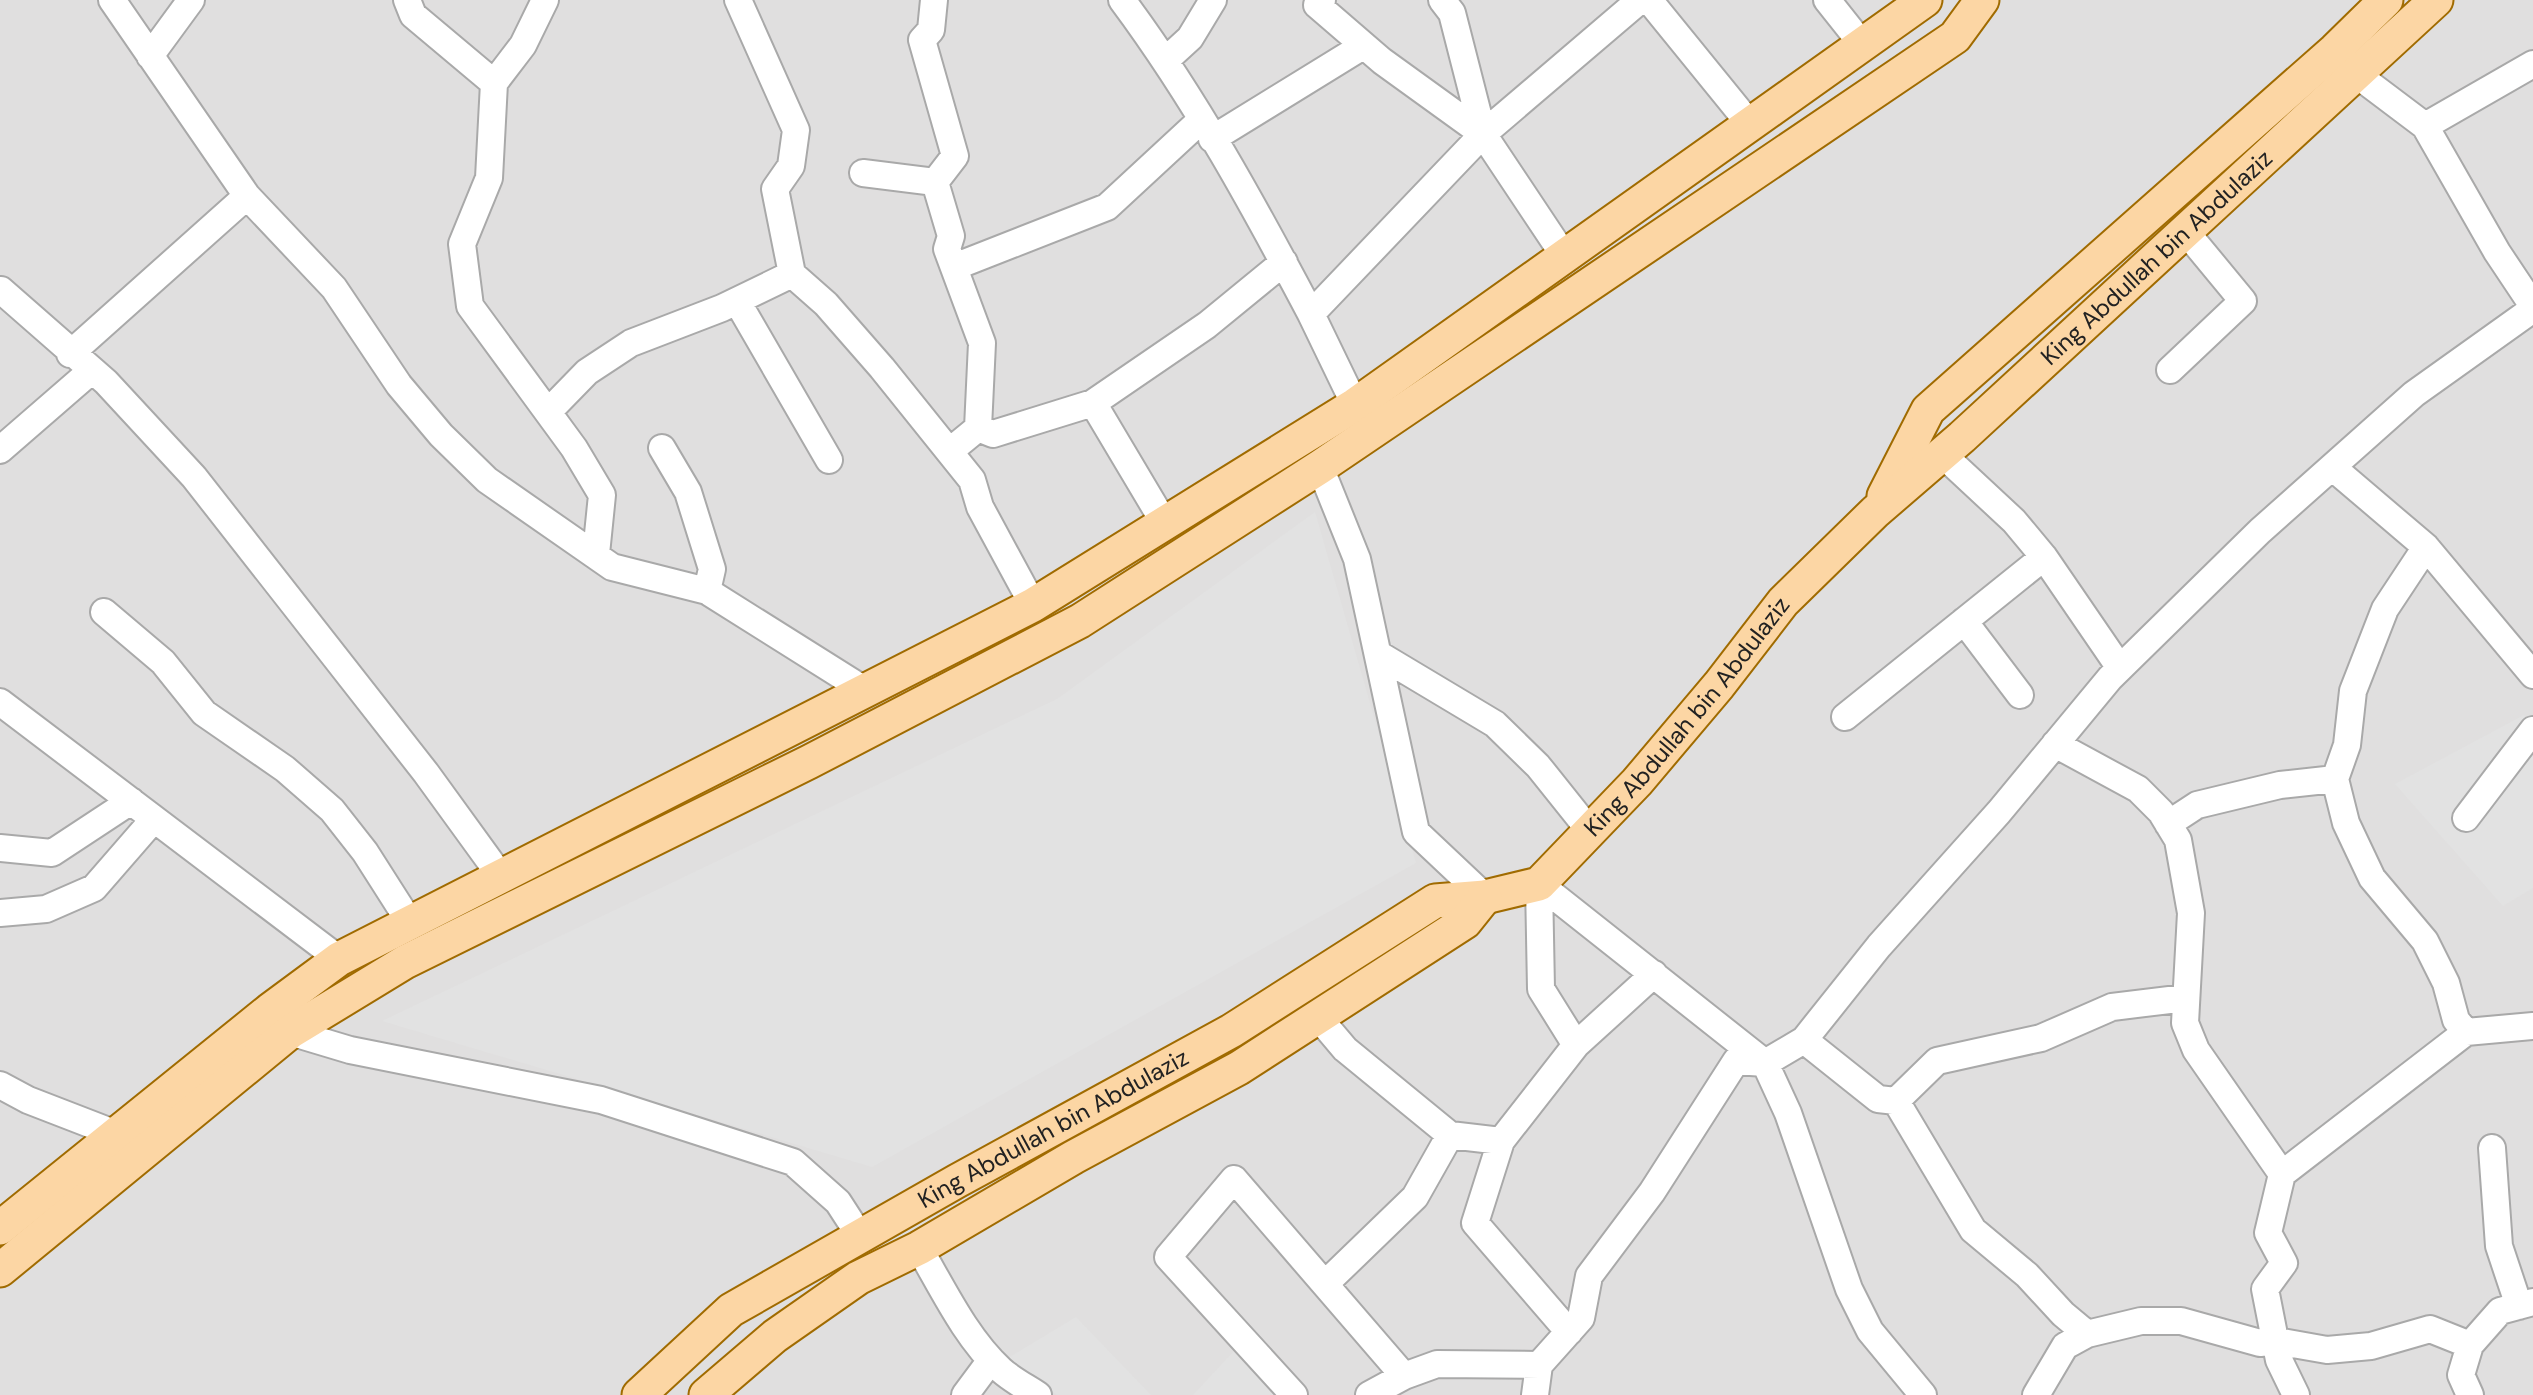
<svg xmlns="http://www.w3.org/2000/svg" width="2533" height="1395" font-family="'DM Sans',sans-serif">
	<rect width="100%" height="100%" fill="#f2efe9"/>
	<path fill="#e0dfdf" d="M0,0h2533v1395h-2533z"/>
	<path fill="#e2e2e2" d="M1315,512l101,351 -544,304 -490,-146 675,-322z
		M2524,715l9,15v158l-30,18 -108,-122z
		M1076,1317l75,78h-94l-49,-37z
		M1236,1349l43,46h-86z"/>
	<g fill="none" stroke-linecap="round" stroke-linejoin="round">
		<defs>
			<path id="minor" d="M112,0l135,196 87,92 65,97 42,50 46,45 125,87 95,24 159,100
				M407,0l6,15 81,68
				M545,0l-22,45 -29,38 -5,95 -27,66 8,62 104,142 28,47 -6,59
				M1122,0c73,98 132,206 189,314
				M1322,0l-5,5 65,56 101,73
				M1442,0l10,13 31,121 80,120
				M1649,0l100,123
				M1827,0l35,44
				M150,56l41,-56
				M1166,60l24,-22 23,-38
				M2356,74l69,52 72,126 36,54
				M2425,126l108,-62
				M1212,139l151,-93
				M863,173l72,9 20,-26 -33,-116 9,-10 3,-30
				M935,182l16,54 -4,13 35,94 -4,85 -28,23
				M954,267l153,-60 94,-87
				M792,274l34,30 56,64 90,112 8,27 53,98
				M1,290l105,92 88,95 232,296 74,102
				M737,301l92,159
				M70,354l177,-158
				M2170,370l73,-69 -57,-69
				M1093,403l114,-78 77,-63
				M1355,405l-44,-91 172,-180 157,-134
				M548,412l39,-40 44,-29 91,-35 70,-34 -17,-85 16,-23 5,-36 -58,-130
				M978,428l15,6 100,-31 72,121
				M662,448l26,44 24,77 -5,22
				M0,450l91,-79
				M1942,454l72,67 30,36 76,111
				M1320,467l37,92 59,273 69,65
				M2332,467l94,80 107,128
				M104,612l59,50 41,51 81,56 47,41 33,42 44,69
				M1964,621l56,74
				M1378,654l117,70 43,42 52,65
				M0,702l339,257
				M1845,717l199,-160
				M2055,744l83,45 23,23 17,28 13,73 -6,110 11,27 86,124 -14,59 16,30 -19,26 14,71 17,35
				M2466,818l67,-88
				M2168,824l29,-19 83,-20 55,-6
				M0,848l52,5 79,-52
				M1539,884l226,179 23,50 61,176 21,42 53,64
				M1539,884l2,105 35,56 -75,96 -26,82 94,109
				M0,913l46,-4 48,-21 60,-69
				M1318,1017l27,32 105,86 -35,62 -90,87
				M290,1032l60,18 251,50 192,62 45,40 22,34
				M2466,1032l67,-6
				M1804,1040l74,59 18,2 77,129 54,45 36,39 24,20
				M1576,1045l78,-71
				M0,1085l28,15 88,34
				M1896,1101l41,-40 104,-23 71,-31 74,-9
				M1450,1135l51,6
				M2492,1148l7,98 20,60
				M2282,1174l184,-142 -10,-12 -10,-37 -21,-42 -53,-63 -26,-55 -11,-44 12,-34 6,-54 32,-82 41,-62
				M919,1248c24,41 47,90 82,122 11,10 25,17 37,25
				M1539,1365l42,-47 8,-42 63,-84 84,-131 29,2 39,-23 75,-94 120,-134 111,-134 150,-147 154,-137 119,-85
				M965,1395l26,-35
				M1294,1395l-126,-138 66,-78 170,197
				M1369,1395l35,-19 33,-12 102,1 -4,30
				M2036,1395l29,-49 22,-12 54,-13h40l79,22 16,-2 51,9 44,-4 59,-17 40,16
				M2470,1395l-9,-20 9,-30 30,-34 33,-9"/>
			<g id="major">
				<path d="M1884,496l44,-86 407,-360 51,-50"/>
				<path d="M0,1228l270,-218 69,-51 694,-354 322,-200 570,-405"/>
				<path d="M0,1270l290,-238 115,-70 404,-200 271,-141 240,-154 635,-430 27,-37"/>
				<path id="s1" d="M639,1395l92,-85 226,-129 274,-150 204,-130 50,-4 54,-13 98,-102 82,-97 64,-83 92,-90 87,-75 474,-437"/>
				<path d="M706,1395l69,-59 83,-58 61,-30 155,-91 165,-89 226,-146 20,-25"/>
			</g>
		</defs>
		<use href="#minor" stroke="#a9a9a9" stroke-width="30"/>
		<use href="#major" stroke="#a06b00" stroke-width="37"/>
		<use href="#minor" stroke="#fff" stroke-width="26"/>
		<use href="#major" stroke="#fcd6a4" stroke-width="33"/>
	</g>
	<g text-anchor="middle" stroke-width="6" stroke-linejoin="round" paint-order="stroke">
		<g font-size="24" fill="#222" stroke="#fff">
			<text dy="8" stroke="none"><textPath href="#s1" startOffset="1927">King Abdullah bin Abdulaziz</textPath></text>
			<text dy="8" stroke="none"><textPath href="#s1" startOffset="1269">King Abdullah bin Abdulaziz</textPath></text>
			<text dy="8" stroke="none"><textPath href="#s1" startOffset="495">King Abdullah bin Abdulaziz</textPath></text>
		</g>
	</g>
</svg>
